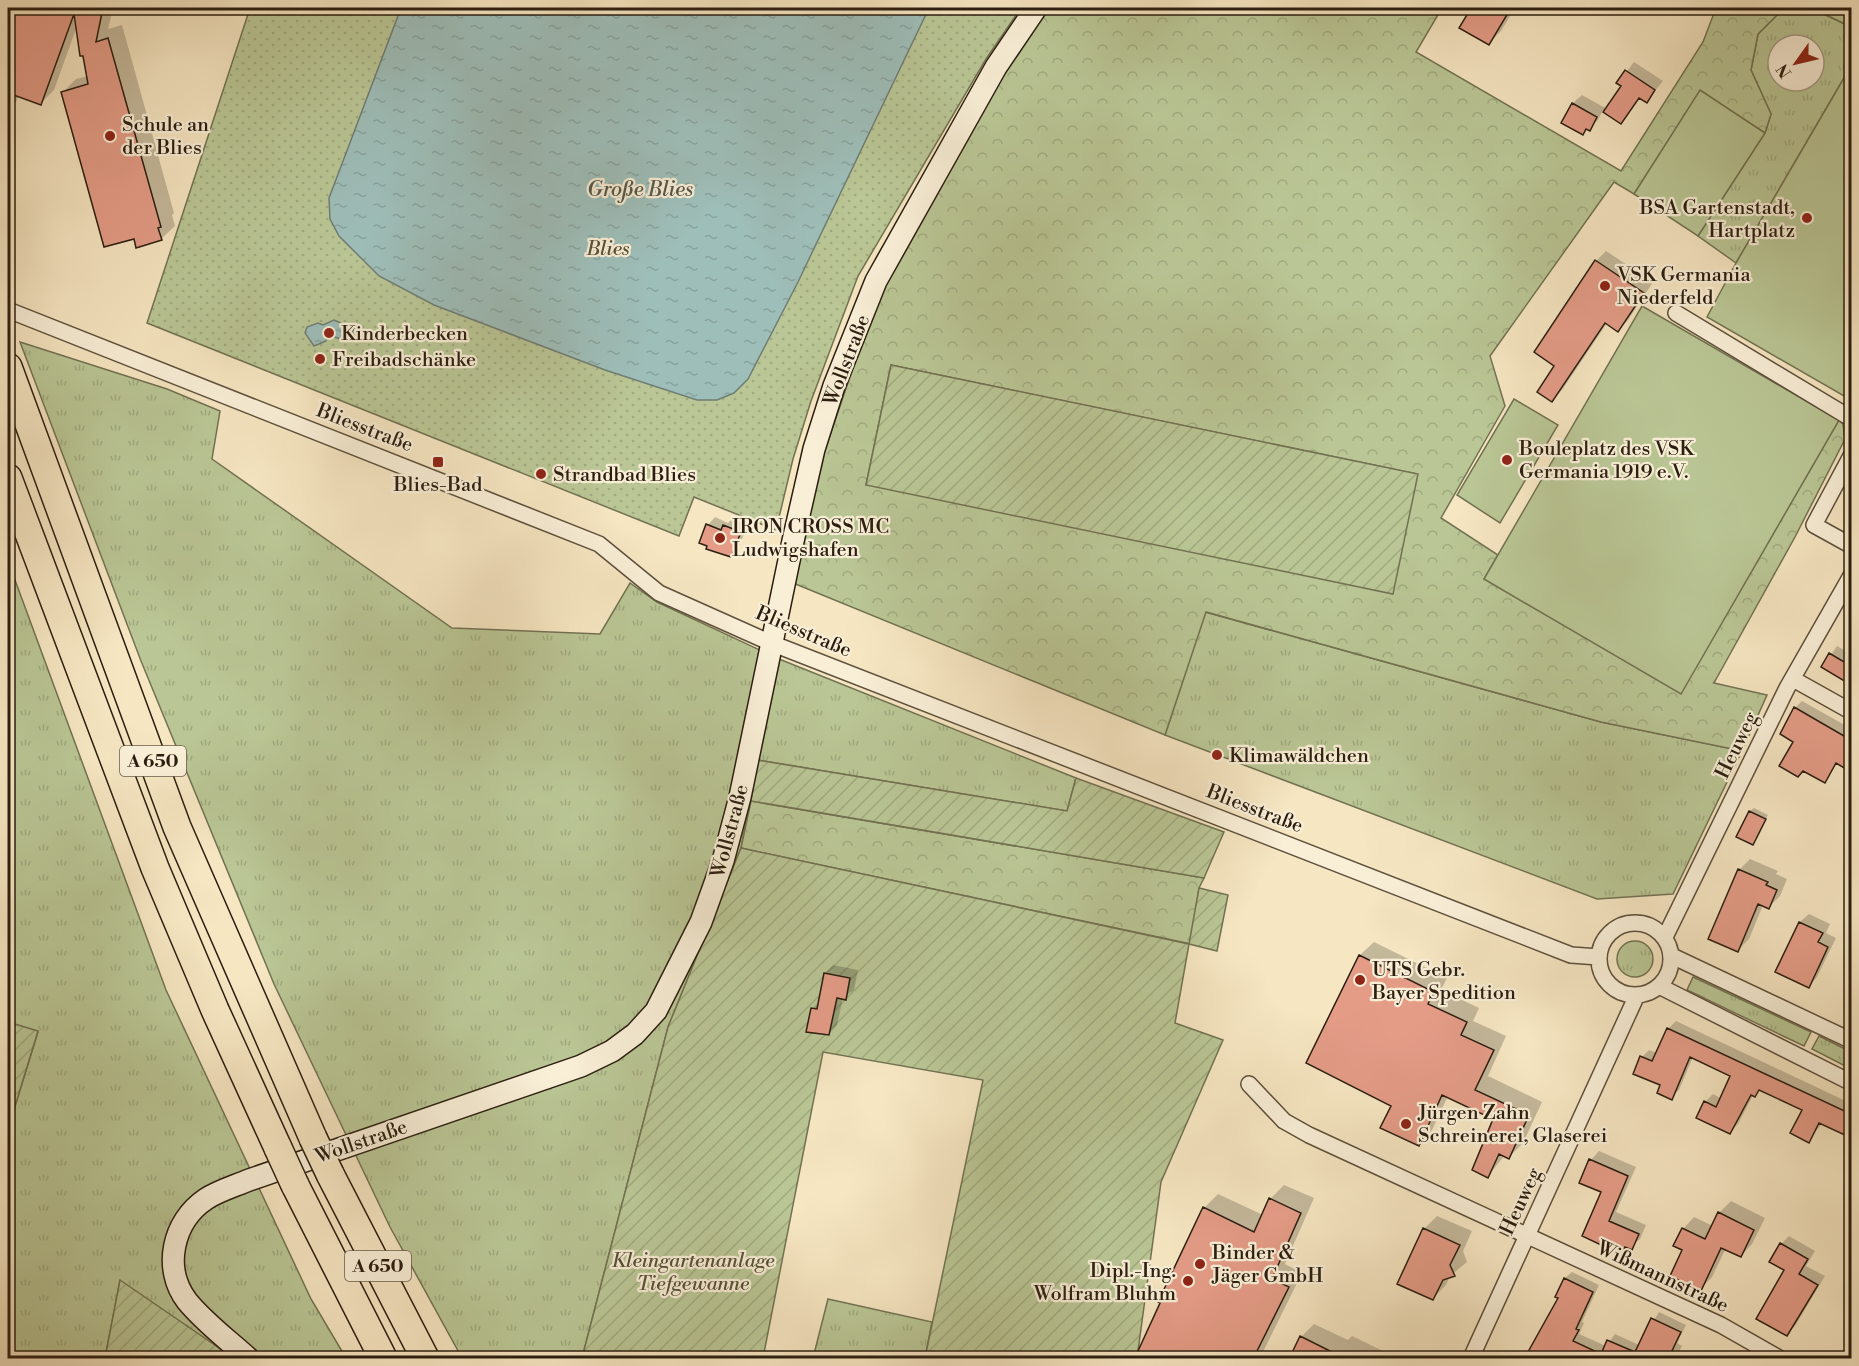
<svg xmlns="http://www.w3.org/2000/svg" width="1859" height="1366" font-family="'Libre Bodoni',serif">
	<defs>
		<pattern id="grass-tufts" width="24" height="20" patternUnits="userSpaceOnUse" patternTransform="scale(1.5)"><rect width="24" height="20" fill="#bac695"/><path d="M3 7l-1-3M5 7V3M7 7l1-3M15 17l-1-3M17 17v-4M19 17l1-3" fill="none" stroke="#a0aa7f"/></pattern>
		<pattern id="forest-crowns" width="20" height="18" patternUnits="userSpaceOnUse" patternTransform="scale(1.5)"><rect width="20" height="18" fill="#bac695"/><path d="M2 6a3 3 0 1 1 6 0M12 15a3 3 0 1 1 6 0" fill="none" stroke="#a0aa7f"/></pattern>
		<pattern id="park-dots" width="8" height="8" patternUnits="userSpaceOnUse" patternTransform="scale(1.5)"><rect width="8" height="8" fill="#bac695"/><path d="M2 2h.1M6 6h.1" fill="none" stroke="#a0aa7f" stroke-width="1.8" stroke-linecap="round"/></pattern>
		<pattern id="garden-furrows" width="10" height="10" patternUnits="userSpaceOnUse" patternTransform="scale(1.5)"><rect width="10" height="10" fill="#bac695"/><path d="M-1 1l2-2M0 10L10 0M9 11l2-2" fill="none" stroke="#a0aa7f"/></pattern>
		<pattern id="water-ripples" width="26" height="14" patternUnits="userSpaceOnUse" patternTransform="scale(1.5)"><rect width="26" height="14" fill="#9ebeb9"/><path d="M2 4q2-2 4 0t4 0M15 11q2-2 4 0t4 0" fill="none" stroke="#88a39e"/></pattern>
	</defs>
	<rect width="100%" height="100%" fill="#f6e6c2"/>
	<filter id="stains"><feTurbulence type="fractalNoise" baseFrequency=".00333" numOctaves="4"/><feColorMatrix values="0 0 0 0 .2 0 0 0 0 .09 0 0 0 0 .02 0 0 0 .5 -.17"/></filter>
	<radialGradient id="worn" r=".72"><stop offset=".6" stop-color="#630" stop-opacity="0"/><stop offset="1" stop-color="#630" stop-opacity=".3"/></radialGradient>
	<path fill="url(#grass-tufts)" stroke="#727252" stroke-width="1.5" fill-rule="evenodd" d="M1784,8h27l40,19v39l-115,197 -38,-27 67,-103 6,-19 -20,-44 7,-36zM1778,45h36v36h-36z
		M20,342l147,47 53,22 -8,48 240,169 148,6 30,-51 27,19 122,57 297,119 -9,33 -309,-51 -17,88 -73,179 -86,331h-120l-72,-131 -116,-243 -133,-323z
		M8,561l158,429 145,309 35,59h-126l1,-8 -101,-69 -15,77h-97v-229l30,-97 -30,-10z
		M1205,612l396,110 141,29 -69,143 -76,5 -432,-164z
		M1617 959a18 18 0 1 1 36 0a18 18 0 1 1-36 0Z
		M1693,977l118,55 -7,14 -117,-56z
		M1819,1036l32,16v17l-39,-20z
		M828,1299l104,23 -7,36h-112z"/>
	<path fill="url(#forest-crowns)" stroke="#727252" stroke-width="1.5" fill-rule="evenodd" d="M1046,8h396l-26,44 205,119 82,-129 13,-34h68l-26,26 -7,36 20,44 -6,19 -65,-42 -66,103 -20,-12 -124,174 15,50 -64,112 57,37 -14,24 197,114 158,-273 4,4 2,15 -50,98 -81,146 53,12 -25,56 -141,-29 -395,-110 -41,123 -372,-152 30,-127 58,-170 125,-219zM891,365l526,109 -551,11z
		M1811,8h40v19l-35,-17z
		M751,801l453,77 -5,10 -8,56 -450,-96z"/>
	<path fill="url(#park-dots)" stroke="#727252" stroke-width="1.5" d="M250,8h771l-35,51 -128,217 -47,125 -18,58 -17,71 -82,-33 -15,39 -532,-213z"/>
	<path fill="url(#garden-furrows)" stroke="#727252" stroke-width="1.5" d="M891,365l527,109 -25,120 -527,-109z
		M757,760l310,51 9,-33 148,54 -20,46 -453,-77z
		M741,848l448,96 10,-56 29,7 -11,56 -28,-7 -14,79 48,17 -62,142 -24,176h-212l58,-278 -160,-28 -60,306h-181l86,-331z
		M8,1022l30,9 -30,98z
		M120,1280l102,70 -2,8h-115z"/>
	<path fill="#bac695" stroke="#727252" stroke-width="1.5" d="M1851,66v334l-144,-83 29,-54z
		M1700,90l65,43 -67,103 -64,-42z
		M1642,306l197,114 -158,274 -197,-115z
		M1514,399l44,26 -58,98 -43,-28z"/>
	<path fill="url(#water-ripples)" stroke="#707e75" stroke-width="1.5" d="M401,8h528l-131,274 -50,97 -14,14 -17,7h-20l-92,-30 -171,-65 -55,-29 -40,-40 -9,-17 -1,-21z
		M334,320l20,9 -5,12 -22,-6 -1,6 -12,5 -9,-13 2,-6 11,-4 5,2z"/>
	<path fill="#0003" d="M11,8h102l-5,21 14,-4 52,188 -2,2 3,11 -14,13 -98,-147 13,-13 12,-3 -11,-50 -23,64 -13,13 -22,-8 -11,25v-99z
		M1473,8h42l-14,23 -12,12 -28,-16z
		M1634,62l29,19 -16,20 -7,-4 -19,25 -18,-12 -5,10 -16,13 -19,-11 10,-19 9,-8 25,14 16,-23 -5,-3z
		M1606,251l47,31 -25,38 -10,10 -11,-7 -45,67 -10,10 5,-35 39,-104z
		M715,517l13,6 4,-4 16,6 -10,23 -7,7 -23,-30z
		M1852,613v10l-5,-2z
		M1837,646l12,7 3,-4v35l-29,-18z
		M1802,701l50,28 -1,41 -13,-8 -14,19 -28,-40 -1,-33z
		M1852,797v19l-9,-4z
		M1754,808l14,7 -15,29 -3,-33z
		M1750,859l28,12 -2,3 11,5 -7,17 -11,11 -6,-2 -14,34 -11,11 1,-80z
		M1809,914l21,10 -4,9 10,5 -19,39 -8,9 -32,-15 23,-49z
		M1374,942l73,36 -6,12 38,18 -6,13 33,15 -18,40 54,26 -19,41 -14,14 -4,-2 -17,21 7,-58 -47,-22 -16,34 -13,14 -26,-39 -85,-42 52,-108z
		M833,965l25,5 -4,20 -11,8 -6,27 -8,9 -17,-25 8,-8 5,-28z
		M1676,1021l176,83v33l-30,-14 -13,18 -5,-32 -43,-20 -8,6 -15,29 -8,8 -25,-30 8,-8 9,5 10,-24 -39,-18 -14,33 -8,8 -29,-41 7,-7 8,3 11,-24z
		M1599,1151l37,16 -20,45 30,13 -6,14 -19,14 -37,-18 19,-44 -12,-31z
		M1284,1185l30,13 -29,66 17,9 -42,85h-103l47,-150 14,-14 45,21 7,-16z
		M1731,1201l34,17 -13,26 -11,12 -15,-8 -14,29 -12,12 -16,-40 -1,-20 11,-12 19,9 6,-13z
		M1437,1216l35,15 -9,20 4,11 -17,14 -4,9 -13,13 -34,-15 25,-54z
		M1789,1236l26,15 -9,15 19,10 -30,50 -9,8v-65l-5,-25z
		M1572,1272l27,13 -17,37 2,1 -5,11 27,12 9,-12 24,11 20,-33 27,13 -9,18 5,3 -6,12h-111l-5,-60 -3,-2 8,-18z
		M1314,1324l34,16 4,-4 33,16 -4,6h-77l-11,-5 8,-16z"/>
	<path fill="#e49c87" stroke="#2b1e10" stroke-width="1.5" d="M8,8h95l-7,34 12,-4 53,189 -3,1 4,12 -26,8 -2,-9 -30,8 -43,-155 27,-8 -5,-28h-3l-6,-42 -33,91 -33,-12z
		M1471,8h40l-22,37 -30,-17z
		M1625,70l30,20 -8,13 -8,-5 -18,26 -18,-12 18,-26 -5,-3z
		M1572,103l25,14 -7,14 -4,-2 -3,6 -22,-12z
		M1595,260l49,33 -26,39 -13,-9 -53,79 -15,-10 17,-26 -20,-14z
		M706,524l15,6 2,-5 18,7 -10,25 -25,-8 1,-3 -8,-3z
		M1829,653l22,13v19l-30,-18z
		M1794,707l57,33v32l-15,-9 -11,20 -22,-12 -5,6 -19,-11 14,-24 -13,-8z
		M1749,811l17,8 -13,26 -17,-8z
		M1738,869l30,13 -2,3 11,5 -8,19 -11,-5 -20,48 -30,-13z
		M1799,922l24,11 -5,9 10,5 -19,41 -34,-16z
		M1359,955l75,37 -6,12 39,18 -6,13 33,15 -19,40 54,25 -20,44 -10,-5 -11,24 -16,-8 21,-51 -51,-24 -23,51 -39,-18 11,-22 -85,-43z
		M824,973l26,5 -4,22 -9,-2 -8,37 -23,-3 5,-24 6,1z
		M1667,1028l184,86v13l-4,9 -28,-13 -10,20 -19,-10 12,-23 -43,-20 -4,7 -4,-2 -21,39 -34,-16 8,-17 12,6 14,-31 -40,-19 -18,43 -15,-7 3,-8 -27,-11 7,-18 12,5z
		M1589,1159l39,17 -19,45 30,13 -7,16 -7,-3 -3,8 -40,-19 19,-44 -22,-9z
		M1269,1198l32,15 -29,66 17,8 -36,72h-100l-15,-8 22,-48 -2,-1 45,-95 51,25z
		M1718,1212l36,18 -13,27 -20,-9 -20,43 -31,-15 12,-26 -9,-4 9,-18 23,11z
		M1423,1228l37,17 -10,20 5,11 -12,4 -10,20 -36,-16z
		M1780,1243l28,16 -9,15 19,11 -31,51 -31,-17 28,-49 -15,-8z
		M1564,1278l29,14 -17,37 3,1 -6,11 28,13 6,-14 28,12 16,-34 30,14 -13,27h-126l-14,-7 30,-54 -3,-1z
		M1300,1336l46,23h-57z"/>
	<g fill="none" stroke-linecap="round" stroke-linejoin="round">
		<defs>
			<path id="street" d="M8,310l591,234 60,49 112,50 800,312 28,2
				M1676,313l176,106
				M1852,454l-38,71 38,21
				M1793,679l59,33
				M1599 959a36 36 0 1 1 72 0a36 36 0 1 1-72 0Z
				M1665,937l122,-249 65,-114
				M1672,956l180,85
				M1659,986l193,97
				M1249,1084l35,37 25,14 412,190 58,33
				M1471,1358l166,-363"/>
			<path id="secondary" d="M248,1358c-20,-18 -44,-36 -61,-57 -25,-33 -14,-80 19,-102 12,-8 29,-13 43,-19l332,-114 31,-15 23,-17 21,-23 45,-89 22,-61 17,-64 53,-256 21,-92 20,-63 42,-105 120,-214 40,-59"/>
			<path id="highway" d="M8,367l169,460 136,311
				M8,478l147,390 60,142 63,138
				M330,1174l95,184
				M295,1185l88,173"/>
		</defs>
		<use href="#street" stroke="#5e503c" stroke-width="18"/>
		<use href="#secondary" stroke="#2b1e10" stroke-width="24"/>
		<use href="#highway" stroke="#2b1e10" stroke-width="30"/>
		<use href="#street" stroke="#f9efd7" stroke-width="15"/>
		<use href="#secondary" stroke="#f9efd7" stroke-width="21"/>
		<use href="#highway" stroke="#f6e6c2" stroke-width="27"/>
		<defs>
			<path id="highway-bridge" d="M313,1138l17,36
				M278,1148l17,37"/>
		</defs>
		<use href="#highway-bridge" stroke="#2b1e10" stroke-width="30" stroke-linecap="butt"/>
		<use href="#highway-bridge" stroke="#f6e6c2" stroke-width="27"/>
	</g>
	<g fill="#8f2418" stroke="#f9efd7" stroke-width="2">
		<circle cx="110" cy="136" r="6"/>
		<circle cx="1807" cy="218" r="6"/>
		<circle cx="1605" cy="286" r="6"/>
		<circle cx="329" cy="333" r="6"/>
		<circle cx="320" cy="359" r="6"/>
		<circle cx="1507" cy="460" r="6"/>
		<rect x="432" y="456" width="12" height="12" rx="3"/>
		<circle cx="541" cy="474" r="6"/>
		<circle cx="720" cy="538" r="6"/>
		<circle cx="1217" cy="755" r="6"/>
		<circle cx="1360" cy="980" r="6"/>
		<circle cx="1406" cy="1124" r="6"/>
		<circle cx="1200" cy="1264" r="6"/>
		<circle cx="1188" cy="1281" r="6"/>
	</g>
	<g text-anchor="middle" stroke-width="4.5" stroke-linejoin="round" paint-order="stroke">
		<g fill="#f9efd7" stroke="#695d4c" stroke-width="1.5">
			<rect x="120" y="746" width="66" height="30" rx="4.5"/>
			<rect x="345" y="1251" width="66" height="30" rx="4.5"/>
		</g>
		<g font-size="18" font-weight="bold" fill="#2b1e10">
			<text x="153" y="767">A 650</text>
			<text x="378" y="1272">A 650</text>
		</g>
		<g font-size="20" fill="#2b1e10" stroke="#f9efd7" text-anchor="start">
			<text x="122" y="131">Schule an<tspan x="122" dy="23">der Blies</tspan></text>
			<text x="1795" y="214" text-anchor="end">BSA Gartenstadt,<tspan x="1795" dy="23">Hartplatz</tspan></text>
			<text x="1617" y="281">VSK Germania<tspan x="1617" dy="23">Niederfeld</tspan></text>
			<text x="341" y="340">Kinderbecken</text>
			<text x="332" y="366">Freibadschänke</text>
			<text x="1519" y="455">Bouleplatz des VSK<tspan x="1519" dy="23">Germania 1919 e.V.</tspan></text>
			<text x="553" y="481">Strandbad Blies</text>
			<text x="438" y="491" text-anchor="middle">Blies-Bad</text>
			<text x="732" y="533">IRON CROSS MC<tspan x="732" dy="23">Ludwigshafen</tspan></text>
			<text x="1229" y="762">Klimawäldchen</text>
			<text x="1372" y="976">UTS Gebr.<tspan x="1372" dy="23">Bayer Spedition</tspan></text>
			<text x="1418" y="1119">Jürgen Zahn<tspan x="1418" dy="23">Schreinerei, Glaserei</tspan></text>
			<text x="1212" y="1259">Binder &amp;<tspan x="1212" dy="23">Jäger GmbH</tspan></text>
			<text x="1176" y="1277" text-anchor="end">Dipl.-Ing.<tspan x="1176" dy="23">Wolfram Bluhm</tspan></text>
		</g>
		<g font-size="20" font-style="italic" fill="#565038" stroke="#f9efd7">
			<text x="608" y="255">Blies</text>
			<text x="693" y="1267">Kleingartenanlage<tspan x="693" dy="23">Tiefgewanne</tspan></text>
		</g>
		<g font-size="20" fill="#2b1e10" stroke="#f9efd7">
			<text transform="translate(846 360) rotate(-69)" y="7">Wollstraße</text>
			<text transform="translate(365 427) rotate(21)" y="7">Bliesstraße</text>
			<text transform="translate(804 631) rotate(23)" y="7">Bliesstraße</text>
			<text transform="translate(1736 745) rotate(-64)" y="7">Heuweg</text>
			<text transform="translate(1255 808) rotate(21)" y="7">Bliesstraße</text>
			<text transform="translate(729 831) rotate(-75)" y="7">Wollstraße</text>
			<text transform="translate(361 1141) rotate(-19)" y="7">Wollstraße</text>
			<text transform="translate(1520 1201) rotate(-65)" y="7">Heuweg</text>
			<text transform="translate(1663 1276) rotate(25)" y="7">Wißmannstraße</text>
		</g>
		<g font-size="21" font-style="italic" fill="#53564b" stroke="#f9efd7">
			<text x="640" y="196">Große Blies</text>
		</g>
	</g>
	<rect width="1859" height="1366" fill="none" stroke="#f6e6c2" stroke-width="30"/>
	<rect x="9" y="9" width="1841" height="1348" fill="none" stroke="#2b1e10" stroke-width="3"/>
	<rect x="15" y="15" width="1829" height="1336" fill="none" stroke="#2b1e10" stroke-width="1.5"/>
	<g transform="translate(1796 63) rotate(236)"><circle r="28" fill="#f9efd7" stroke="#a79b87" stroke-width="1.5"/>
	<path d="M0-4.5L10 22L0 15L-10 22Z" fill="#8f2418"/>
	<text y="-9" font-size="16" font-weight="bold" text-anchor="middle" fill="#2b1e10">N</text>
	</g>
	<rect width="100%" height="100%" filter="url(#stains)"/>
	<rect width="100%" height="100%" fill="url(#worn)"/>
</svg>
